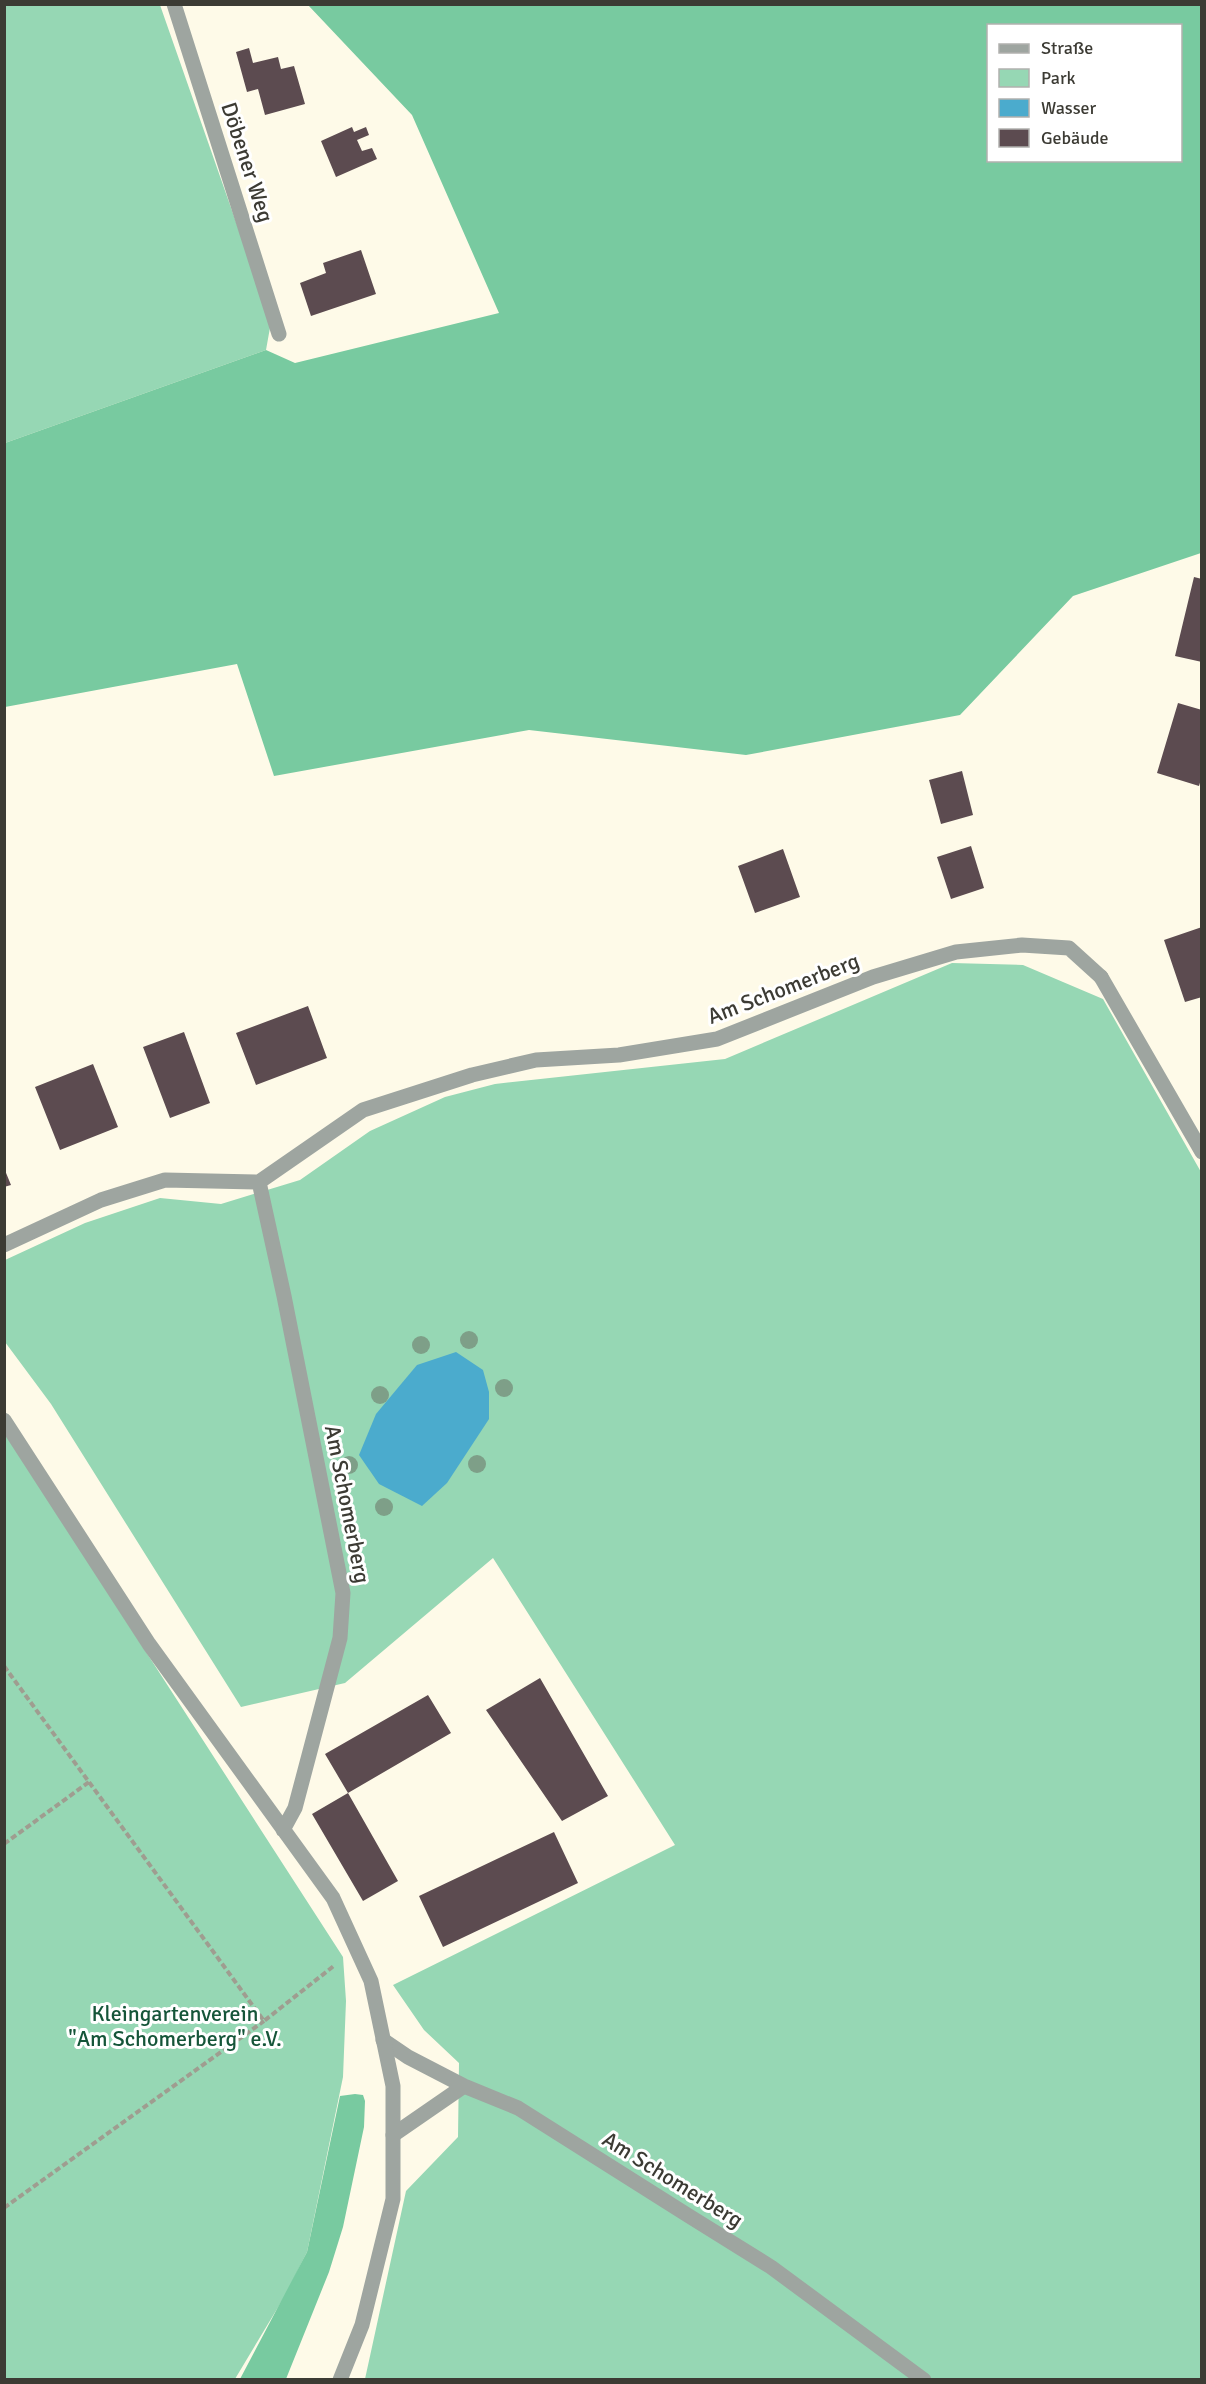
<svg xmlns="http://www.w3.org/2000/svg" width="1206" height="2384" font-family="Signika,sans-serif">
	<rect width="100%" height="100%" fill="#fefae8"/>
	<path fill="#96d7b4" d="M4,5h156l111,317 -5,28 -261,93z
		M952,963l71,2 80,34 98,173v1207h-836l41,-188 52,-54 1,-74 -35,-33 -31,-45 282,-140 -182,-287 -148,125 -104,24 -190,-303 -46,-62v-82l80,-37 75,-25 61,6 79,-24 70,-49 75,-34 50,-13 230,-25z
		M4,1432l339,525 3,44 -3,76 -36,175 -21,42 -51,85h-230z"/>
	<path fill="#78caa0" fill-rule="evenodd" d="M308,5h893v548l-128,43 -113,119 -214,40 -217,-25 -255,46 -37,-112 -232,43v-264l261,-93 29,13 204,-50 -87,-198zM988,26h192v134h-192z
		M355,2094l8,1 2,6 -1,26 -21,100 -14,45 -43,107h-46l67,-127 33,-156z"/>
	<path fill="#4babcd" d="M456,1352l27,18 6,22v27l-42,64 -25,23 -43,-22 -20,-29 17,-41 41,-49z"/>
	<path fill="#5c4b50" d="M249,48l4,15 25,-6 3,12 13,-3 11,38 -40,11 -7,-26 -11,3 -11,-40z
		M352,127l2,5 12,-5 3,8 -12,5 5,11 10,-3 5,11 -41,18 -15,-36z
		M361,250l15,44 -65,22 -11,-33 26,-10 -3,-10z
		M1194,577l8,2v83l-27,-6z
		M1178,703l24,7v66l-3,10 -42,-13z
		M962,771l11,44 -32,9 -12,-44z
		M971,846l13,42 -33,11 -14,-42z
		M783,849l17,48 -45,16 -17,-47z
		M1202,927v70l-17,5 -21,-62z
		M308,1006l19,52 -71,27 -20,-52z
		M184,1032l26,71 -40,15 -27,-71z
		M93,1064l25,63 -58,23 -25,-63z
		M4,1168l7,17 -7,2z
		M540,1678l68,118 -46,25 -76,-111z
		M428,1695l23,38 -103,60 -23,-39z
		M348,1793l50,88 -35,20 -51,-87z
		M554,1832l24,51 -135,64 -24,-51z"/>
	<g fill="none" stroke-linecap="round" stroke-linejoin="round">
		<path stroke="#9f9d90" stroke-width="4" stroke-dasharray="6 3" stroke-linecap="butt" d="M4,1666l260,355 71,-56
			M4,1844l85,-62
			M4,2208l260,-187"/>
		<path stroke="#9ea5a0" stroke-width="15" d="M174,4l105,330
			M1101,977l101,175
			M383,2040l25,17 56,29 54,22 171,108 82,51 153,113
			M393,2135l71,-49"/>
		<path stroke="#9ea5a0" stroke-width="15" d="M4,1245l97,-45 64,-20 94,2
			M4,1420l145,224 184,254 38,83 22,105v113l-31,126 -22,55
			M283,1830l12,-22 45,-170 3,-45 -59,-297 -25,-114 104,-72 109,-35 64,-15 83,-5 98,-16 156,-62 83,-25 66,-7 47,3 32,29"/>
	</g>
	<g fill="#7e9f88">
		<circle cx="469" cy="1340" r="9"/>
		<circle cx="421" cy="1345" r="9"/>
		<circle cx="504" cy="1388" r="9"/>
		<circle cx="380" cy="1395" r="9"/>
		<circle cx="477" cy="1464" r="9"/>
		<circle cx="349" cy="1465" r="9"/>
		<circle cx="384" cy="1507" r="9"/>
	</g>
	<g text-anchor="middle" stroke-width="6" stroke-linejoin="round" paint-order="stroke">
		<g font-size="22" fill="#3c3b34" stroke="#fff">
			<text transform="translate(248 162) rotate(72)" y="8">Döbener Weg</text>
			<text transform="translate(783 988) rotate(-21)" y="8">Am Schomerberg</text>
			<text transform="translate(348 1504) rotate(79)" y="8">Am Schomerberg</text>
			<text transform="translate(673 2179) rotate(32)" y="8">Am Schomerberg</text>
		</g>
		<g font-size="22" fill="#155539" stroke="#fff">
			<text x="175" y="2021">Kleingartenverein<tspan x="175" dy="25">"Am Schomerberg" e.V.</tspan></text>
		</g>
	</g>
	<rect width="1206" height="2384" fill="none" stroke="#3c3b34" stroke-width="12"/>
	<rect x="987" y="24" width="195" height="138" fill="#ffffff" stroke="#b1b1ae" stroke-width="1.5"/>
	<rect x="999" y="44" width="30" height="9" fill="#9ea5a0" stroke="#b1b1ae" stroke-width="1.5"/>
	<text x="1041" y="54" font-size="18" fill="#3c3b34">Straße</text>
	<rect x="999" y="69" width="30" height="18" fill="#96d7b4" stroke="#b1b1ae" stroke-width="1.5"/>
	<text x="1041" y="84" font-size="18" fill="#3c3b34">Park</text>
	<rect x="999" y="99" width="30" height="18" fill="#4babcd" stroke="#b1b1ae" stroke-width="1.5"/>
	<text x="1041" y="114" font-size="18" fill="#3c3b34">Wasser</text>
	<rect x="999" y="129" width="30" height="18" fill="#5c4b50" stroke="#b1b1ae" stroke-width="1.5"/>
	<text x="1041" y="144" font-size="18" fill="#3c3b34">Gebäude</text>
</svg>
